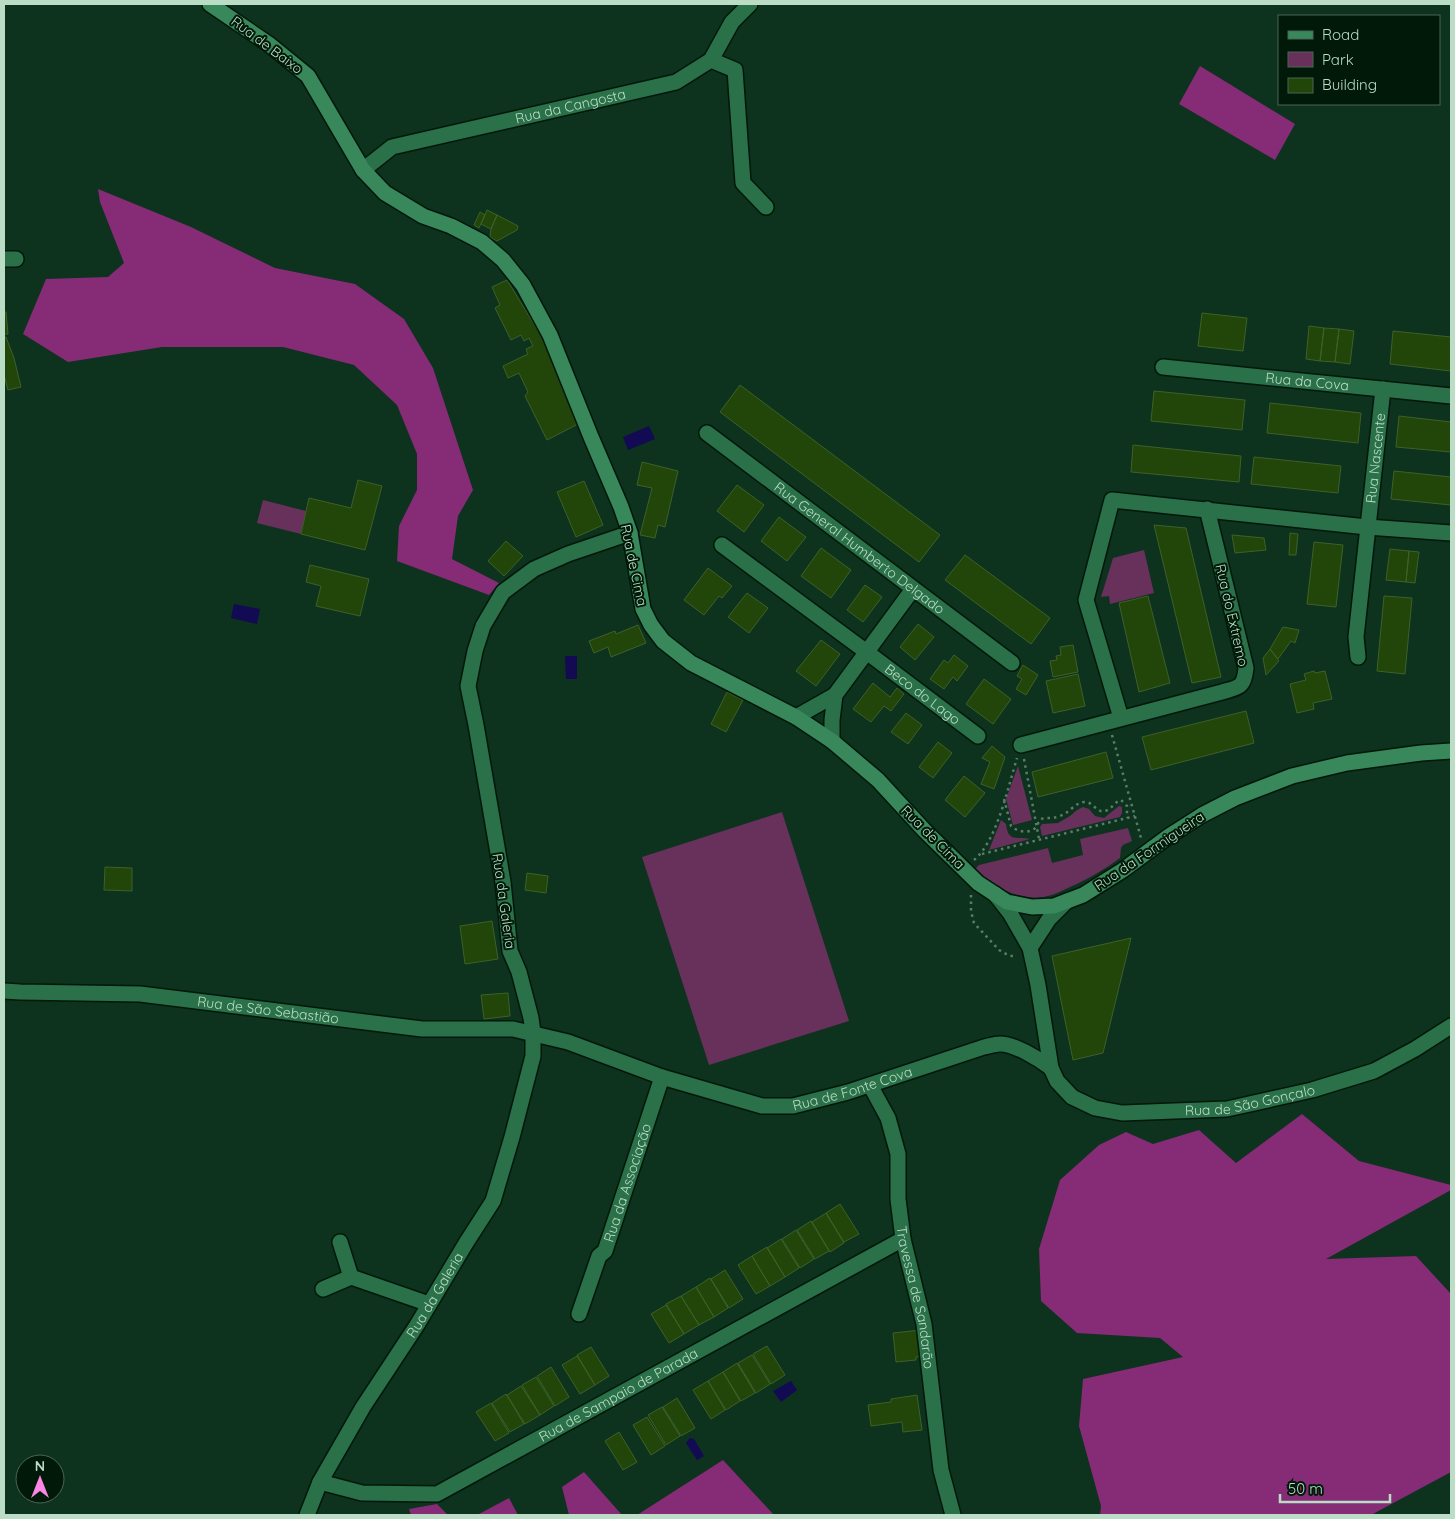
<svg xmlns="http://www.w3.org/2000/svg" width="1455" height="1519" font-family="Quicksand,sans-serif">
	<rect width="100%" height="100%" fill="#0d321e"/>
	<path fill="#67315c" d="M263,500l43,11 -5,23 -44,-11z
		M1144,550l10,43 -44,11 -1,-8 -8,1 12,-39z
		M1018,766l14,54 -19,5 -7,-26z
		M1119,806l3,1v6l-2,4 -78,19 -2,-9 2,-3 16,-1 12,-7 7,-6 6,-3 6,2 6,7 9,2z
		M782,812l67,209 -140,44 -67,-208z
		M1001,820l5,4c2,19 11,12 24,15l-41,11z
		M1128,828l4,13 -9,4 -2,3 -1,10c-16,12 -32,21 -50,29 -7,3 -14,7 -22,9 -26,7 -55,-9 -73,-27l4,-4 69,-17 4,15 31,-8 -3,-16z"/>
	<path fill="#862b76" d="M1200,66l95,58 -20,36 -96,-56z
		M98,189l93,38 84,41 80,16 49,35 29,49 40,122 -15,26 -6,43 47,24 -10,12 -92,-34 2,-35 18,-36v-36l-20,-49 -43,-40 -71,-18h-121l-94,15 -45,-28 23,-55 62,-2 16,-14 -24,-61z
		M1302,1114l57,47 92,24v5l-125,69 90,-3 35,38v178l-80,43h-271l1,-9 -22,-80 4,-47 100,-22 -23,-19 -83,-5 -36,-32 -2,-52 21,-69 39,-35 27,-13 27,12 46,-14 37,33z
		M723,1460l51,55h-137z
		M584,1472l38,43h-53l-7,-28z
		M509,1498l9,17h-41z
		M437,1504l11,11h-37l-2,-6z"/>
	<path fill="#120a52" d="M649,426l6,13 -27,11 -5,-13z
		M234,604l26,5 -3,15 -26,-6z
		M565,656h12v23h-11z
		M791,1381l6,9 -16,12 -8,-11z
		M690,1438l4,1 10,17 -7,4 -11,-17z"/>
	<path fill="#22450a" stroke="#3d6129" d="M487,210l10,5 -6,14 -10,-5z
		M480,212l5,3 -6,13 -5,-3z
		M497,215l21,11 -1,4 -20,11 -7,-4 1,-8z
		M507,280l38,62 33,82 -31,16 -22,-44 3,-4 -9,-19 -11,5 -5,-12 25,-12 -2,-5 7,-3 -4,-8 -5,3 -3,-6 -10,5 -16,-32 5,-3 -8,-18z
		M4,312h2l2,22h-4z
		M1202,313l45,5 -4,33 -45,-5z
		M1309,326l15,2 -4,33 -14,-2z
		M1324,328l15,1 -4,33 -15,-1z
		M1339,329l15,2 -4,33 -15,-2z
		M1393,331l58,6v34l-61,-7z
		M6,337l8,21 7,29 -13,3 -4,-15v-37z
		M740,385l200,150 -21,27 -199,-150z
		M1154,391l91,9 -3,30 -91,-9z
		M1270,403l91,10 -3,30 -91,-10z
		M1399,416l52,6v30l-55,-5z
		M1133,445l108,11 -2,26 -108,-10z
		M1254,457l87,9 -3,27 -87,-9z
		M642,462l36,9 -13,56 -7,-2 -3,13 -15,-3 12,-47 -15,-3z
		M1394,471l57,6v28l-60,-6z
		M358,480l24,6 -17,64 -64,-16 8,-36 42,10z
		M584,481l19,44 -27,12 -19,-45z
		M737,485l27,20 -20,27 -27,-21z
		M779,517l27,20 -19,24 -26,-20z
		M1154,525l32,3 35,149 -29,6z
		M1290,533l8,1 -2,21h-7z
		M1232,535l32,3 2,12 -31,3z
		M506,541l17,15 -19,20 -16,-15z
		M1314,542l29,3 -7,62 -29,-3z
		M821,548l30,22 -20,28 -30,-22z
		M1390,549l19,2 -3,31 -20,-2z
		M1409,551l10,1 -4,31 -9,-1z
		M965,555l85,63 -19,26 -86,-64z
		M310,565l59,14 -9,37 -44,-10 5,-20 -15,-4z
		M708,568l24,18 -10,12 -3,-2 -15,19 -20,-15z
		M865,585l17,12 -19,25 -16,-12z
		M747,593l21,15 -19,25 -21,-16z
		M1148,596l22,87 -31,9 -20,-89z
		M1384,596l28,2 -7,76 -28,-3z
		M918,624l16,13 -19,23 -15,-13z
		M638,625l8,18 -35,14 -3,-10 -14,6 -5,-12 26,-10 1,3z
		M1283,627l16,3 -4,13 -4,-2 -13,18 -8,-10z
		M821,640l19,14 -24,32 -20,-15z
		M1073,645l5,27 -25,5 -3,-16 7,-1 -1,-4 5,-1 -1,-8z
		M1270,649l9,12 -13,14 -3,-17z
		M954,655l14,11 -11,15 -4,-4 -9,12 -14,-10 14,-19 4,3z
		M1023,665l15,10 -12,20 -10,-6 6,-10 -5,-3z
		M1314,671l1,2 10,-2 7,28 -19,4 1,6 -17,4 -7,-29 16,-4 -2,-6z
		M1078,674l7,32 -32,7 -7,-32z
		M984,679l27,20 -18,25 -27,-20z
		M873,683l17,14 7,-9 7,6 -13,17 -7,-5 -13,16 -18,-13z
		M727,692l16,8 -17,32 -15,-8z
		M1246,711l8,32 -103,27 -9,-33z
		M906,713l16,12 -14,19 -17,-12z
		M938,742l14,11 -19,25 -14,-11z
		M992,746l13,11 -11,32 -13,-5 9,-22 -8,-4z
		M1106,752l7,26 -75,19 -6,-25z
		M964,776l21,17 -20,24 -20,-17z
		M105,867l27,1v23l-28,-1z
		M527,873l21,3 -2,17 -21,-3z
		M492,921l6,38 -33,5 -5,-38z
		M1131,938l-28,115 -30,7 -21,-104z
		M508,993l2,23 -26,3 -3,-24z
		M840,1204l19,30 -15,8 -18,-29z
		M826,1213l18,30 -14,9 -18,-30z
		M811,1221l18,30 -14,8 -18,-29z
		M796,1230l18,29 -14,9 -18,-29z
		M781,1239l18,29 -14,9 -18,-29z
		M767,1247l18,30 -15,9 -18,-30z
		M752,1256l18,30 -14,8 -18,-29z
		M725,1270l18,29 -14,9 -18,-29z
		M710,1278l18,30 -14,9 -18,-30z
		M696,1287l18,30 -15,8 -18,-29z
		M681,1296l18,29 -15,9 -18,-30z
		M666,1305l18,29 -15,9 -18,-29z
		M921,1330l2,26 -7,1v3l-20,2 -3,-29z
		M767,1346l18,29 -14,9 -18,-30z
		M591,1347l18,29 -14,9 -18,-30z
		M752,1355l18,29 -14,9 -18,-30z
		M577,1356l18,29 -15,9 -18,-29z
		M737,1363l18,30 -14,8 -18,-29z
		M551,1367l18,30 -14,9 -18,-30z
		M723,1372l17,29 -14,9 -18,-29z
		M536,1377l18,29 -14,9 -18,-30z
		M708,1381l17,29 -14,9 -18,-29z
		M521,1386l19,29 -15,9 -18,-29z
		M506,1394l18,30 -14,8 -18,-29z
		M917,1395l5,35 -19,2 -1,-10 -31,4 -3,-21 23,-3v-3z
		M677,1398l18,30 -14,8 -18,-29z
		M491,1403l18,30 -14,8 -19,-29z
		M662,1407l18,29 -14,9 -18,-30z
		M647,1417l18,29 -14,9 -18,-30z
		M619,1432l18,30 -14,8 -18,-29z"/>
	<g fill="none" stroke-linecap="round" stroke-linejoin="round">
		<defs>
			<g id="street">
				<path d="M711,60l24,10 8,113 23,24"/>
				<path id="s1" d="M363,170l29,-23 284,-65 35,-22 21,-38 18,-18"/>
				<path d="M4,259h12"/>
				<path id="s2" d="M1163,367l288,29"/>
				<path id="s3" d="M707,433l305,230"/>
				<path id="s4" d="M722,545l146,108 110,83"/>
				<path id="s5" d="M1358,657l-2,-20 27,-248"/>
				<path d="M796,717l39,-22"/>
				<path d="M1121,718l-35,-118 26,-100 255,27 84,6"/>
				<path d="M832,741v-21l3,-25 78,-106"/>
				<path d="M1021,745l201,-53c17,-5 22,-4 24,-24l-39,-159"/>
				<path d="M1030,948l19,-29 18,-18"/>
				<path id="s6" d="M4,991l16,1 120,2 282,35h91l55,13 94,35 100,29h31l55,-14 136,-45c5,-1 11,-3 16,-3 15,0 39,15 51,24l-13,-83 -8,-37 -20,-35 -15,-19"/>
				<path id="s7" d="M1051,1068l6,13 15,16 23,11 27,5 105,-4 85,-19 62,-19 41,-22 36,-23"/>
				<path id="s8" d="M870,1085l18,33 10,36v45l5,40 21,85 17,146 12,45"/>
				<path d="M351,1277l78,27"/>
				<path d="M323,1289l28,-12 -11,-35"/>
				<path id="s9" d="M579,1314l20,-58 6,-5 57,-174"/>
				<path id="s10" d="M320,1482l42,11 75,1 466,-255"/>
			</g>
			<g id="secondary">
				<path id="s11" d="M307,1515l13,-33 43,-75 54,-82 49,-82 27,-42 19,-64 21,-81v-23l-2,-15 -12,-46 -9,-21 -7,-69 -27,-157 -8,-39 7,-35 8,-25 20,-34 31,-23 34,-15 62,-21"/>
			</g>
			<path id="primary" d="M210,4l60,41 38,31 55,94 22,23 38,23 28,10 31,16 21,18 20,25 27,50 41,102 30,70 9,26 13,76 8,16 12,16 28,22 105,54 36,24 46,39 46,50 54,53 29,19 25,5 22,-1 29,-11 40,-25 46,-34 33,-21 33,-17 57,-22 55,-13 74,-10 30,-2"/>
		</defs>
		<use href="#street" stroke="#03180b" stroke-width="18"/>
		<use href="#secondary" stroke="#03180b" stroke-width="18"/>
		<use href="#primary" stroke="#03180b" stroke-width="18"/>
		<path stroke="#597d68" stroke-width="2.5" stroke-dasharray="2.5 4" stroke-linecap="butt" d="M1112,735l29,103
			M1024,759l15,80
			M1004,799l7,27c5,5 16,8 23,3 3,-2 4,-7 7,-10 6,-2 12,0 19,-3 9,-3 15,-13 24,-14 9,-1 13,12 21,9 7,-2 9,-9 16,-11l6,6v12
			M982,854l153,-38
			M974,860c23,-19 34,-73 43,-102
			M971,895v16l3,12 25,27 9,5 8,2"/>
		<use href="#street" stroke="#2a7048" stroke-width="15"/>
		<use href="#secondary" stroke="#2a7048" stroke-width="15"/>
		<use href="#primary" stroke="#39885b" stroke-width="15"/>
	</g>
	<g text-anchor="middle" stroke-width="4" stroke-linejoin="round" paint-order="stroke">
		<g font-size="14" fill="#bbddc6" stroke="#001909">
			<text transform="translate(267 45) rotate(37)" y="5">Rua de Baixo</text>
			<text dy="5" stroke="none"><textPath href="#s1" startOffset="220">Rua da Cangosta</textPath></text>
			<text dy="5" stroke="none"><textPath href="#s2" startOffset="145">Rua da Cova</textPath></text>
			<text dy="5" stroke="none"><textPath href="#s5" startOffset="200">Rua Nascente</textPath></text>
			<text dy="5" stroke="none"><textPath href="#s3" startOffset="191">Rua General Humberto Delgado</textPath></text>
			<text transform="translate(634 565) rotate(78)" y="5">Rua de Cima</text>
			<text transform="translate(1232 615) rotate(77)" y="5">Rua do Extremo</text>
			<text dy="5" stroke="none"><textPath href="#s4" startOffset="250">Beco do Lago</textPath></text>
			<text transform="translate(933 837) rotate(45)" y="5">Rua de Cima</text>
			<text transform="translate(1149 851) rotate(-34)" y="5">Rua da Formigueira</text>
			<text transform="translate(504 901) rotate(82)" y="5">Rua da Galeria</text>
			<text dy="5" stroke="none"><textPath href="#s6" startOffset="265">Rua de São Sebastião</textPath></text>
			<text dy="5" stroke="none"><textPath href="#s6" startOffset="865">Rua de Fonte Cova</textPath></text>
			<text dy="5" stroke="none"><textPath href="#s7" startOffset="218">Rua de São Gonçalo</textPath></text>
			<text dy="5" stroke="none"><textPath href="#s9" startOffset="141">Rua da Associação</textPath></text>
			<text dy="5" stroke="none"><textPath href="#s11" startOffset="255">Rua da Galeria</textPath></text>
			<text dy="5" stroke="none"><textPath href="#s8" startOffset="220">Travessa de Sandarão</textPath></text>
			<text dy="5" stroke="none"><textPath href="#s10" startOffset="325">Rua de Sampaio de Parada</textPath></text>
		</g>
	</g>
	<rect width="1455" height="1519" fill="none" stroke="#bbddc6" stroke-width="10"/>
	<rect x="1278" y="15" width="162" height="90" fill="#001909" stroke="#4b6755"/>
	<rect x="1288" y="31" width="25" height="8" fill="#39885b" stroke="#4b6755"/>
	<text x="1322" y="40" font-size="15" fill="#bbddc6">Road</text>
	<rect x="1288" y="52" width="25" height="15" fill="#67315c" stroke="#4b6755"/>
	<text x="1322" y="65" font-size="15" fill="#bbddc6">Park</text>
	<rect x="1288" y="78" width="25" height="15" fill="#22450a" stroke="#4b6755"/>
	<text x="1322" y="90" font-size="15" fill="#bbddc6">Building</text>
	<g transform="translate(40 1479)"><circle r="24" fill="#001909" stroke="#4b6755"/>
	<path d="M0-4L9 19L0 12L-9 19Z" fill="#fc86e3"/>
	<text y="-8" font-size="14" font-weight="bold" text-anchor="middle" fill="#bbddc6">N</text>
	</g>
	<path d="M1280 1494v8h110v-8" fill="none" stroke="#bbddc6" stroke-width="2.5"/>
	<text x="1288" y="1494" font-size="15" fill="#bbddc6" stroke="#001909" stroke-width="4" paint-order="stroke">50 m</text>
</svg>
